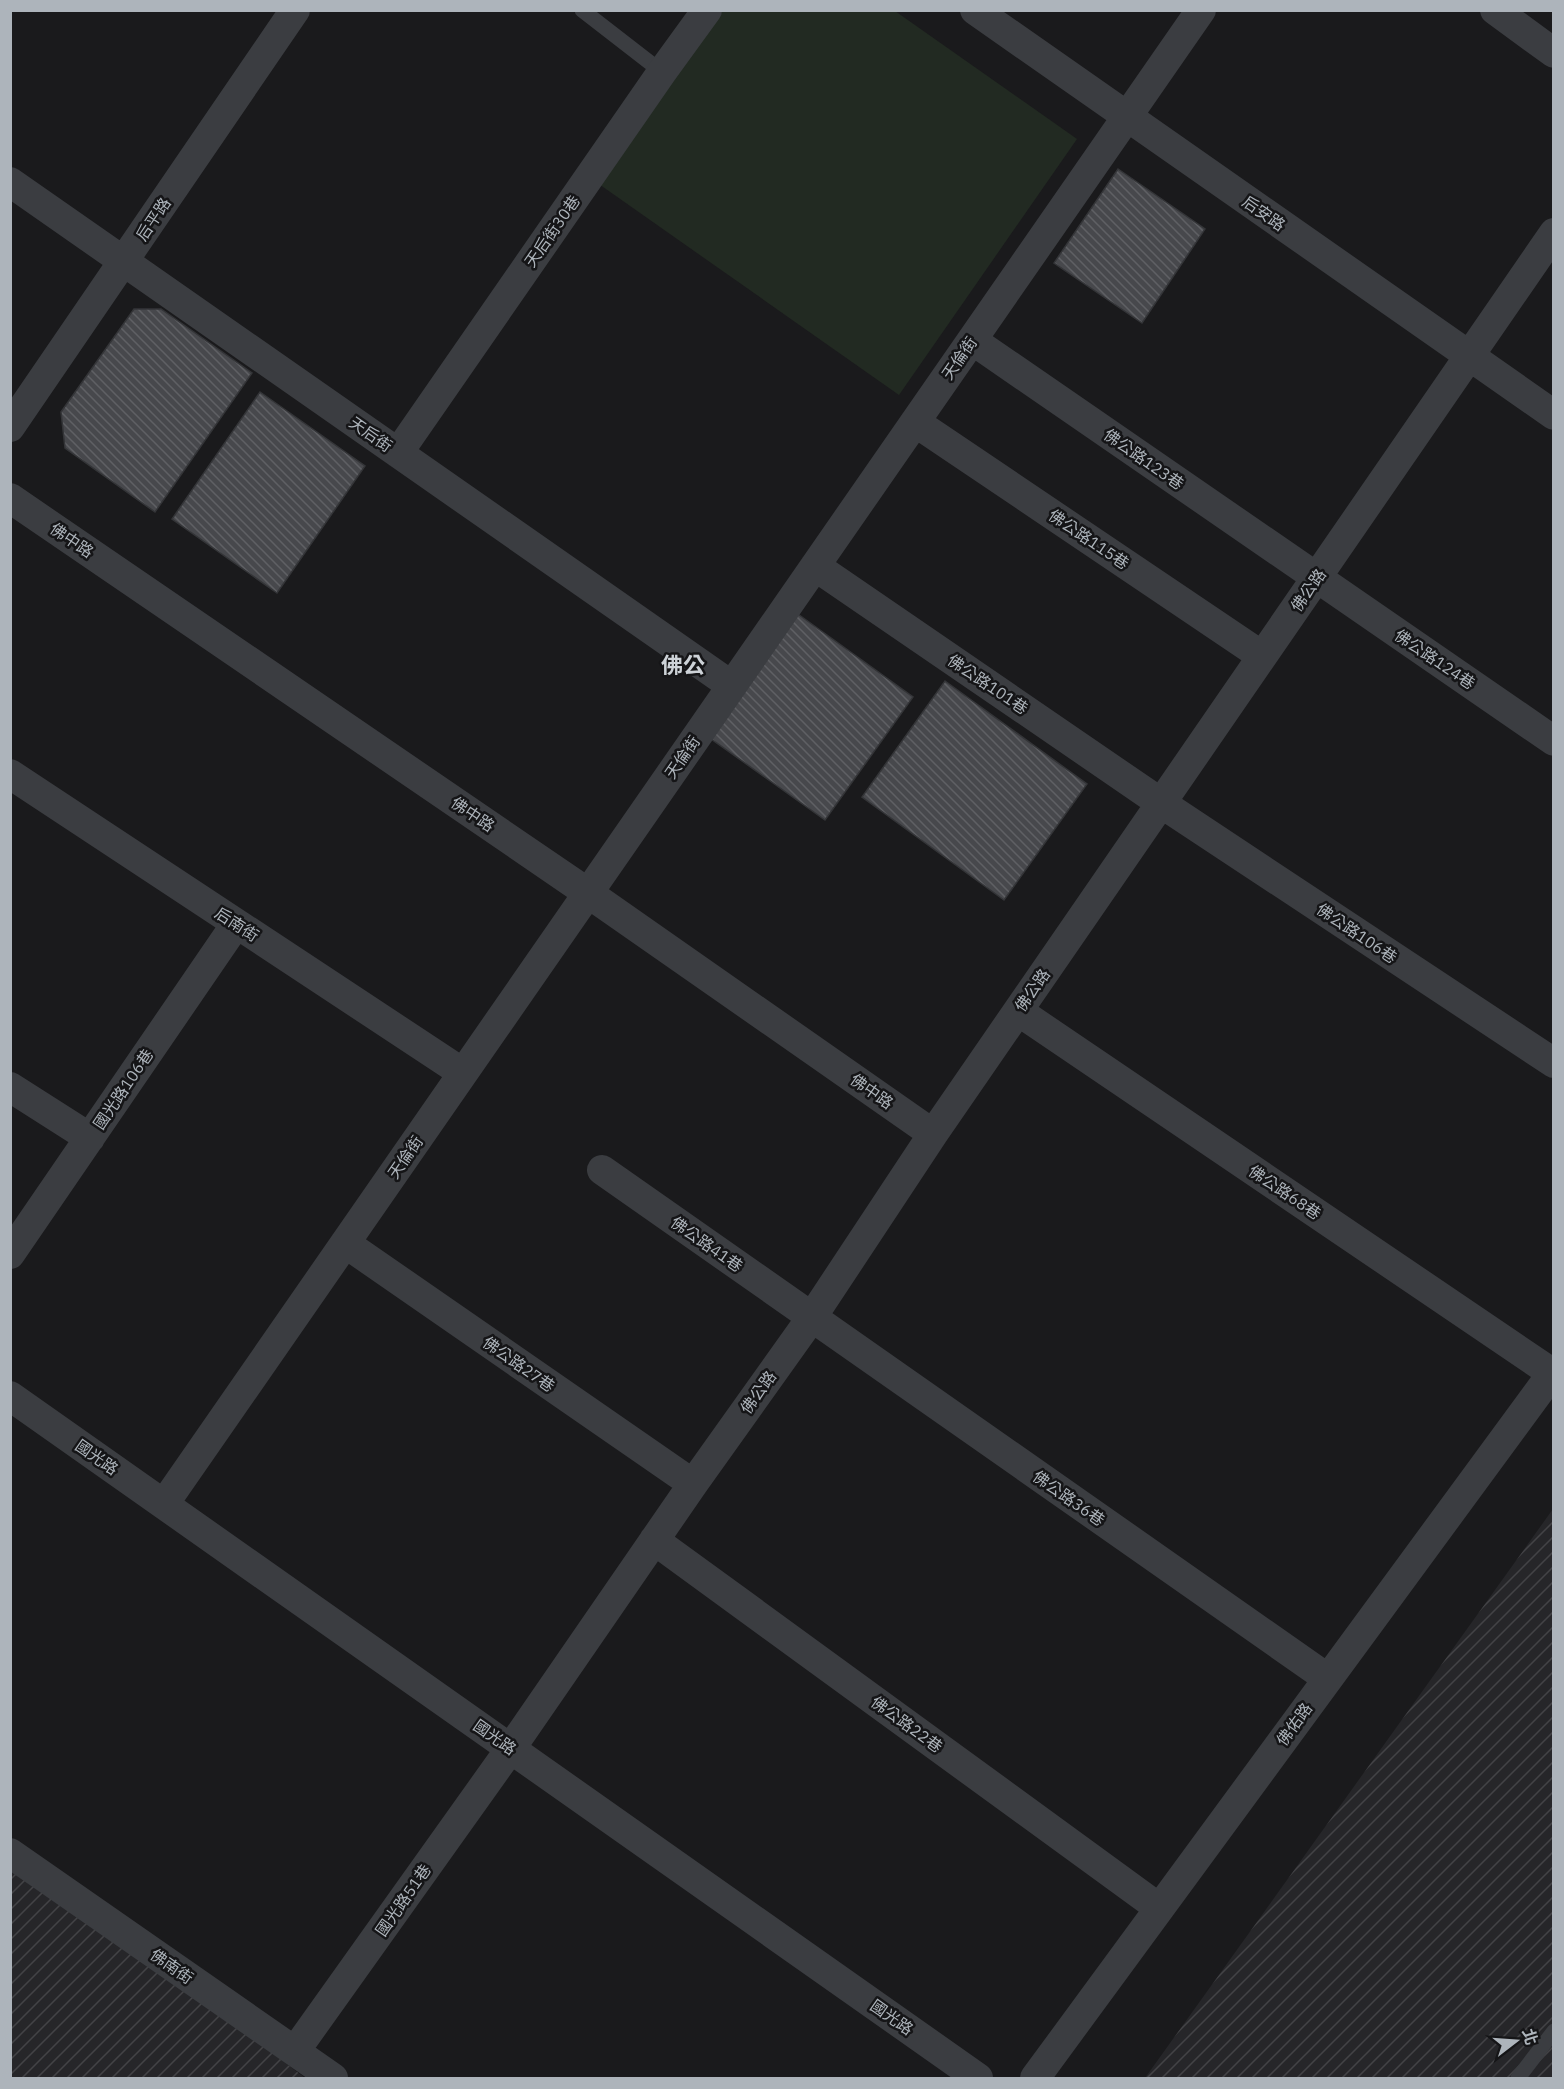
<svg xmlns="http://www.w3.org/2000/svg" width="1564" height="2089" font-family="'IBM Plex Sans','Noto Sans TC',sans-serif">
	<defs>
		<pattern id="industrial-furrows" width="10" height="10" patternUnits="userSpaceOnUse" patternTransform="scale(1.5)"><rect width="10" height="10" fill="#262629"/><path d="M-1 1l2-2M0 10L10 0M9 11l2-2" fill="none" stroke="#434346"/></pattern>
		<pattern id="building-back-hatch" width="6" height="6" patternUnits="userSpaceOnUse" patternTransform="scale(1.5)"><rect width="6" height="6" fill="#47484c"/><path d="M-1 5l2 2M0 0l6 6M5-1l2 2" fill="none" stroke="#5f6064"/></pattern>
	</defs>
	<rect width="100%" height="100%" fill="#1a1a1c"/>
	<path fill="url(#industrial-furrows)" d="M1553,1509v569h-408z
		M10,1864l202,143 93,71h-294z"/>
	<path fill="#222a22" d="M715,11h180l182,128 -178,256 -303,-213z"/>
	<path fill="url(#building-back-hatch)" stroke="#343538" stroke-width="1.5" d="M1118,169l87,60 -63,94 -88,-60z
		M134,309h27l91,64 -97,139 -90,-64 -4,-36z
		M260,392l105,74 -88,127 -105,-74z
		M795,612l118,85 -88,123 -118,-84z
		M945,681l142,103 -83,116 -142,-103z"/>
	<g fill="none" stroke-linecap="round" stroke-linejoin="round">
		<path stroke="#3b3d41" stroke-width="15" d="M582,10l80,62
			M1518,2078l36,-47"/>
		<path stroke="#3b3d41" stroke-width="30" d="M975,10l579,405
			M1495,10l59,43
			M10,182l722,504
			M972,340l582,401
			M915,422l347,234
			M10,427l285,-417
			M398,453l264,-381 45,-62
			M10,498l578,395 345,241
			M815,566l346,237 393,260
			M10,774l453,299
			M1018,1011l534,362
			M10,1087l80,51
			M602,1170l725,508
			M345,1243l348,241
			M10,1254l226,-330
			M10,1396l968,682
			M164,1504l1037,-1494
			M654,1540l505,368
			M10,1853l323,225
			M295,2051l216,-303 182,-264 119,-167 121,-183 621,-901
			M1035,2078l519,-707"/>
	</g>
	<g text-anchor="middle" stroke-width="5" stroke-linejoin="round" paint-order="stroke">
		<g font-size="16" fill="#adb4bb" stroke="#151517">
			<text transform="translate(1264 213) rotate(35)" y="6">后安路</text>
			<text transform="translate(153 219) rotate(-56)" y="6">后平路</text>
			<text transform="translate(552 231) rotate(-55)" y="6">天后街30巷</text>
			<text transform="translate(959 358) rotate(-55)" y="6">天倫街</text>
			<text transform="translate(371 434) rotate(35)" y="6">天后街</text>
			<text transform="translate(1144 459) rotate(35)" y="6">佛公路123巷</text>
			<text transform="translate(1089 539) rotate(34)" y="6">佛公路115巷</text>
			<text transform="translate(72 540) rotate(34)" y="6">佛中路</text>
			<text transform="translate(1308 590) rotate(-55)" y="6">佛公路</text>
			<text transform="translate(1435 659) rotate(34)" y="6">佛公路124巷</text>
			<text transform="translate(988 684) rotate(34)" y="6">佛公路101巷</text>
			<text transform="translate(682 757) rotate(-55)" y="6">天倫街</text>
			<text transform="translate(473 814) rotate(34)" y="6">佛中路</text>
			<text transform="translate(237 924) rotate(33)" y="6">后南街</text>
			<text transform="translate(1357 933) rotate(34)" y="6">佛公路106巷</text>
			<text transform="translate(1032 990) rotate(-55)" y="6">佛公路</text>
			<text transform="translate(123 1089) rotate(-56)" y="6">國光路106巷</text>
			<text transform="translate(872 1091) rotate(35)" y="6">佛中路</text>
			<text transform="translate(405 1157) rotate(-55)" y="6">天倫街</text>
			<text transform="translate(1285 1192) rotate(34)" y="6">佛公路68巷</text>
			<text transform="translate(707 1244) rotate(35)" y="6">佛公路41巷</text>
			<text transform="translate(519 1364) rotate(35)" y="6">佛公路27巷</text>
			<text transform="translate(758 1392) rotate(-54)" y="6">佛公路</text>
			<text transform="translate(97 1457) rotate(35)" y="6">國光路</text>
			<text transform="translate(1069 1498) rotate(35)" y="6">佛公路36巷</text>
			<text transform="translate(907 1724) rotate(36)" y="6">佛公路22巷</text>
			<text transform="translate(1294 1724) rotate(-54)" y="6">佛佑路</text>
			<text transform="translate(495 1737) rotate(35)" y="6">國光路</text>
			<text transform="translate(403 1900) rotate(-55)" y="6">國光路51巷</text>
			<text transform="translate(172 1966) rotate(35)" y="6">佛南街</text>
			<text transform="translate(892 2017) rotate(35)" y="6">國光路</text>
		</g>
		<g font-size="22" font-weight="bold" fill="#cdd2d7" stroke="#151517">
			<text x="683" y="673">佛公</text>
		</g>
	</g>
	<rect width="1564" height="2089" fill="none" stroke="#adb4bb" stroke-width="24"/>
	<g transform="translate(1516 2041) rotate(73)" stroke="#151517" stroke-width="4.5" paint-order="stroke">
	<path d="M0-4.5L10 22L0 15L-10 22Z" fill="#adb4bb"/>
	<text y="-9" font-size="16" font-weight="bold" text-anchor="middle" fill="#adb4bb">北</text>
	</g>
</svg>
